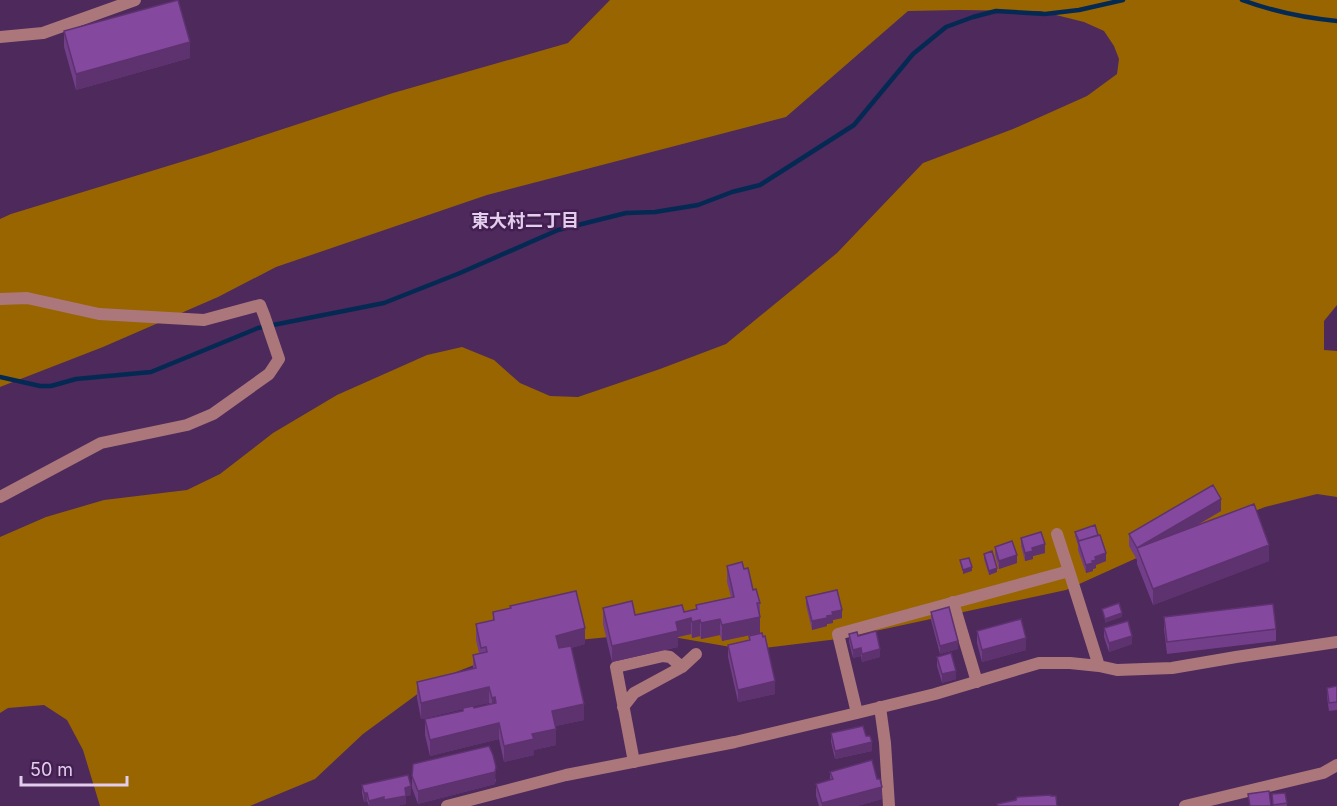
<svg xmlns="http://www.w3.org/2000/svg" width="1337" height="806" font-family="Inter,'Noto Sans JP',sans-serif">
	<rect width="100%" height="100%" fill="#4d295c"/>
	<path fill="#986500" d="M610,0h727v305l-13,16v29l13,1v146l-20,-3 -52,13 -104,40 -95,43 -228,49 -90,11 -98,-17 -82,8 -81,19 -49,19 -75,55 -48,45 -65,27h-150l-17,-56 -16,-30 -23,-15 -36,3 -8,5v-176l46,-20 58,-17 83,-10 33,-16 53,-41 64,-38 90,-40 35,-8 32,13 26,23 30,13 28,1 82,-28 66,-25 111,-91 86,-90 90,-34 74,-33 30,-22 2,-15 -5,-13 -10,-15 -20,-9 -44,-11 -82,-1 -50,1 -122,106 -299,78 -211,72 -58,30 -115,50 -103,40v-168l11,-5 196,-60 186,-61 175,-50z"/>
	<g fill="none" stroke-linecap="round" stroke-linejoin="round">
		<path stroke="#042a54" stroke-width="4.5" d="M1242,0c30,11 63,18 95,21
			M0,377l40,9h11l25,-7 75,-7 107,-44 126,-25 76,-30 98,-43 68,-17 29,-1 43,-7 34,-13 28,-7 94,-60 59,-71 33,-27 27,-10 23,-6 49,3 34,-4 44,-10"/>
		<path stroke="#ab777a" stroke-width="12" d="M0,37l43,-4 92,-33
			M0,299l27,-1 72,16 105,6 56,-15 4,10 15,44 -10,15 -56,40 -26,11 -86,18 -101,54
			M1057,534l12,37
			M953,602l24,80
			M682,667l14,-13
			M623,707l11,-14 48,-26 -12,-10 -7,-1 -47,11 18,95
			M880,707l5,36 4,63
			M857,713l-19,-79 231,-63 30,95
			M447,806l119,-31 169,-33 122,-29 78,-19 104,-31h31l29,3 18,4 55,-2 64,-11 101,-15
			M1185,806l138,-33 14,-8"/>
	</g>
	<path fill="#723e89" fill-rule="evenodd" d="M64,31l126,27 -114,32 -12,-43z
		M1221,511l-26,15 74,35 -116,44 -16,-41v-4l-8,-14v-12z
		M1075,532l31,29 -10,4v3l-3,1v2l-7,2 -8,-23v-5l-3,-9z
		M1021,538l24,15 -12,3v3l-8,2 -4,-15z
		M995,547l22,16 -18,6 -4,-14z
		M984,554l13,18 -8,3 -5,-16z
		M727,566l17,3 16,34v30l-38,8 -2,-6 -19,4 -1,-3 -8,2 -1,-4 -13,3v10l-66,15 -9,-38v-16l32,7 49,-3 12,-2v-5l35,-8 -4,-15z
		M806,597l36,21 -9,2v3l-6,1v2l-15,4 -6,-25z
		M510,606l75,38 -14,4 13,72 -29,6 1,19 -22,5v5l-30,7 -5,-23 -69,17 -5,-21v-16l38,-8v-2l-42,10 -4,-21v-16l56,-14v-13l6,-2 -3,-13v-16l17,-4v-8l17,-4zM489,703l1,1 -16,4 -1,-2z
		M931,612l27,37 -18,5 -9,-34z
		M1164,617l112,12v12l-109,13 -3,-25z
		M1104,628l28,16 -23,8 -5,-15z
		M977,631l49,19 -44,12 -5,-19z
		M849,634l9,2 22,21 -18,5 -1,-6 -8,2 -4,-16z
		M749,636l26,58 -37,8 -10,-45v-12l21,-5z
		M937,657l19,22 -14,4 -5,-17z
		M1337,686v24l-8,1 -2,-14v-9z
		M831,733l35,3 6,15 -37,8 -4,-17z
		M830,772l52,27 -25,7h-38l-3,-10v-12l14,-4z
		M412,776l84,3 -1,5 -77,20 -6,-16z
		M362,785l49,10 -5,1v8l-10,2h-27l-2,-5 -3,1 -2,-9z
		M1285,793l2,13h-14l-1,-12z"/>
	<path fill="#5d326f" d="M190,42v16l-114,32v-16z
		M1221,499v12l-80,47 -4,-10v12v-12z
		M1045,544v9l-12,3v3l-8,2v-8l7,-5z
		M1269,545v16l-116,44v-16z
		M1106,553v8l-10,4v3l-3,1v2l-7,2v-8l6,-4 3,-4z
		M1017,555v8l-18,6v-8z
		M972,567v4l-9,3v-4z
		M997,568v4l-8,3v-4z
		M842,610v8l-9,2v3l-6,1v2l-15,4v-9l15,-5 5,-4z
		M1122,613v4l-17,6v-4z
		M760,617v16l-38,8v-16z
		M691,618v16l-13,3v10l-66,15v-16l64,-24z
		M720,619v16l-19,4v-16z
		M700,620v16l-8,2v-16z
		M585,628v16l-29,8v-16z
		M1132,636v8l-23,8v-9z
		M1026,638v12l-44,12v-12z
		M958,641v8l-18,5v-8z
		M861,648v8l-8,2v-8z
		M880,649v8l-18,5v-8z
		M956,671v8l-14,4v-9z
		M775,681v13l-37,8v-12z
		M489,687v16l-68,16v-16z
		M495,697v16l-3,1v-16z
		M584,704v16l-32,7v-16z
		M499,723v16l-69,17v-16z
		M556,729v16l-22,5v5l-30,7v-16l28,-12z
		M872,742v9l-37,8v-8z
		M496,767l-1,17 -77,20v-13z
		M411,786v9l-5,1v8l-10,2h-12v-6l21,-12z
		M882,787v12l-25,7h-35v-3z
		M364,793h3v8l-3,1z
		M384,797v9h-15v-5z"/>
	<path fill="#85489f" stroke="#5d326f" stroke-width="1.5" d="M178,0l12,42 -114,32 -12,-43z
		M1213,485l8,14 -84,49 -8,-14z
		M1254,504l15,41 -116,44 -16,-41z
		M1095,525l3,10 -19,6 -4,-9z
		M1041,532l4,12 -13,4 1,3 -8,2 -4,-15z
		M1100,535l6,18 -11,4 1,3 -4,1 1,2 -7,2 -8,-24z
		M1012,541l5,14 -18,6 -4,-14z
		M992,551l5,17 -8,3 -5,-17z
		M969,558l3,9 -9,3 -3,-10z
		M742,562l2,7 4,-1 5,22 3,-1 4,14h-3l3,14 -38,8 -2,-6 -19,4 -1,-3 -8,2 -1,-4 -15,4 2,9 -66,15 -9,-38 29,-7 3,14 47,-10 2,7 13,-3 -1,-4 38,-8 -7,-31z
		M837,590l5,20 -10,2 1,3 -6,1v2l-15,3 -6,-24z
		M576,591l9,37 -29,8 3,12 12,-2 13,58 -32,7 4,18 -24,5 2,5 -30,7 -5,-23 -69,17 -5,-21 38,-8v-3l10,-2 1,2 22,-5 -1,-6 -3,1 -3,-11 -68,16 -4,-21 59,-14 -3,-13 14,-3 -1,-5 -5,1 -5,-24 18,-4 -1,-8 18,-4 -1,-2z
		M1119,603l3,10 -17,6 -3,-10z
		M1273,604l3,25 -109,13 -3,-25z
		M949,607l9,34 -18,5 -9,-34z
		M1021,619l5,19 -44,12 -5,-19z
		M1128,621l4,15 -23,7 -5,-15z
		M876,631l4,18 -18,5 -1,-6 -8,2 -4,-16 8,-2 1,4z
		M762,633l1,4 2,-1 10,45 -37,9 -10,-45 22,-5 -1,-4z
		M951,653l5,18 -14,3 -5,-17z
		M1337,686v16l-8,1 -2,-15z
		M863,726l3,10h4l2,6 -37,9 -4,-18z
		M489,746l4,9 3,12 -1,5 -77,19 -6,-15 1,-12z
		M872,760l5,19h3l2,8 -60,16 -6,-19 17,-5 -3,-7z
		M408,775l3,11 -6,2 1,8 -22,4v-3l-15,4 -2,-8h-3l-2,-8z
		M1269,791l2,15h-21l-2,-12z
		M1285,793l2,10 -14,2 -1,-11z
		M1051,795v1h5l1,10h-59l-1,-2 19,-4 1,-3z"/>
	<g text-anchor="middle" stroke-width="5" stroke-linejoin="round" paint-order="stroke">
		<g font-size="18" font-weight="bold" fill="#e2cdec" stroke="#421e51">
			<text x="525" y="227">東大村二丁目</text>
		</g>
	</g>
	<path d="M21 776v9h106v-9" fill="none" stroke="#e2cdec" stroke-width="3"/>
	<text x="30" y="776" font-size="18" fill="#e2cdec" stroke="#421e51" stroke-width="4.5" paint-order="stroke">50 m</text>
</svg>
